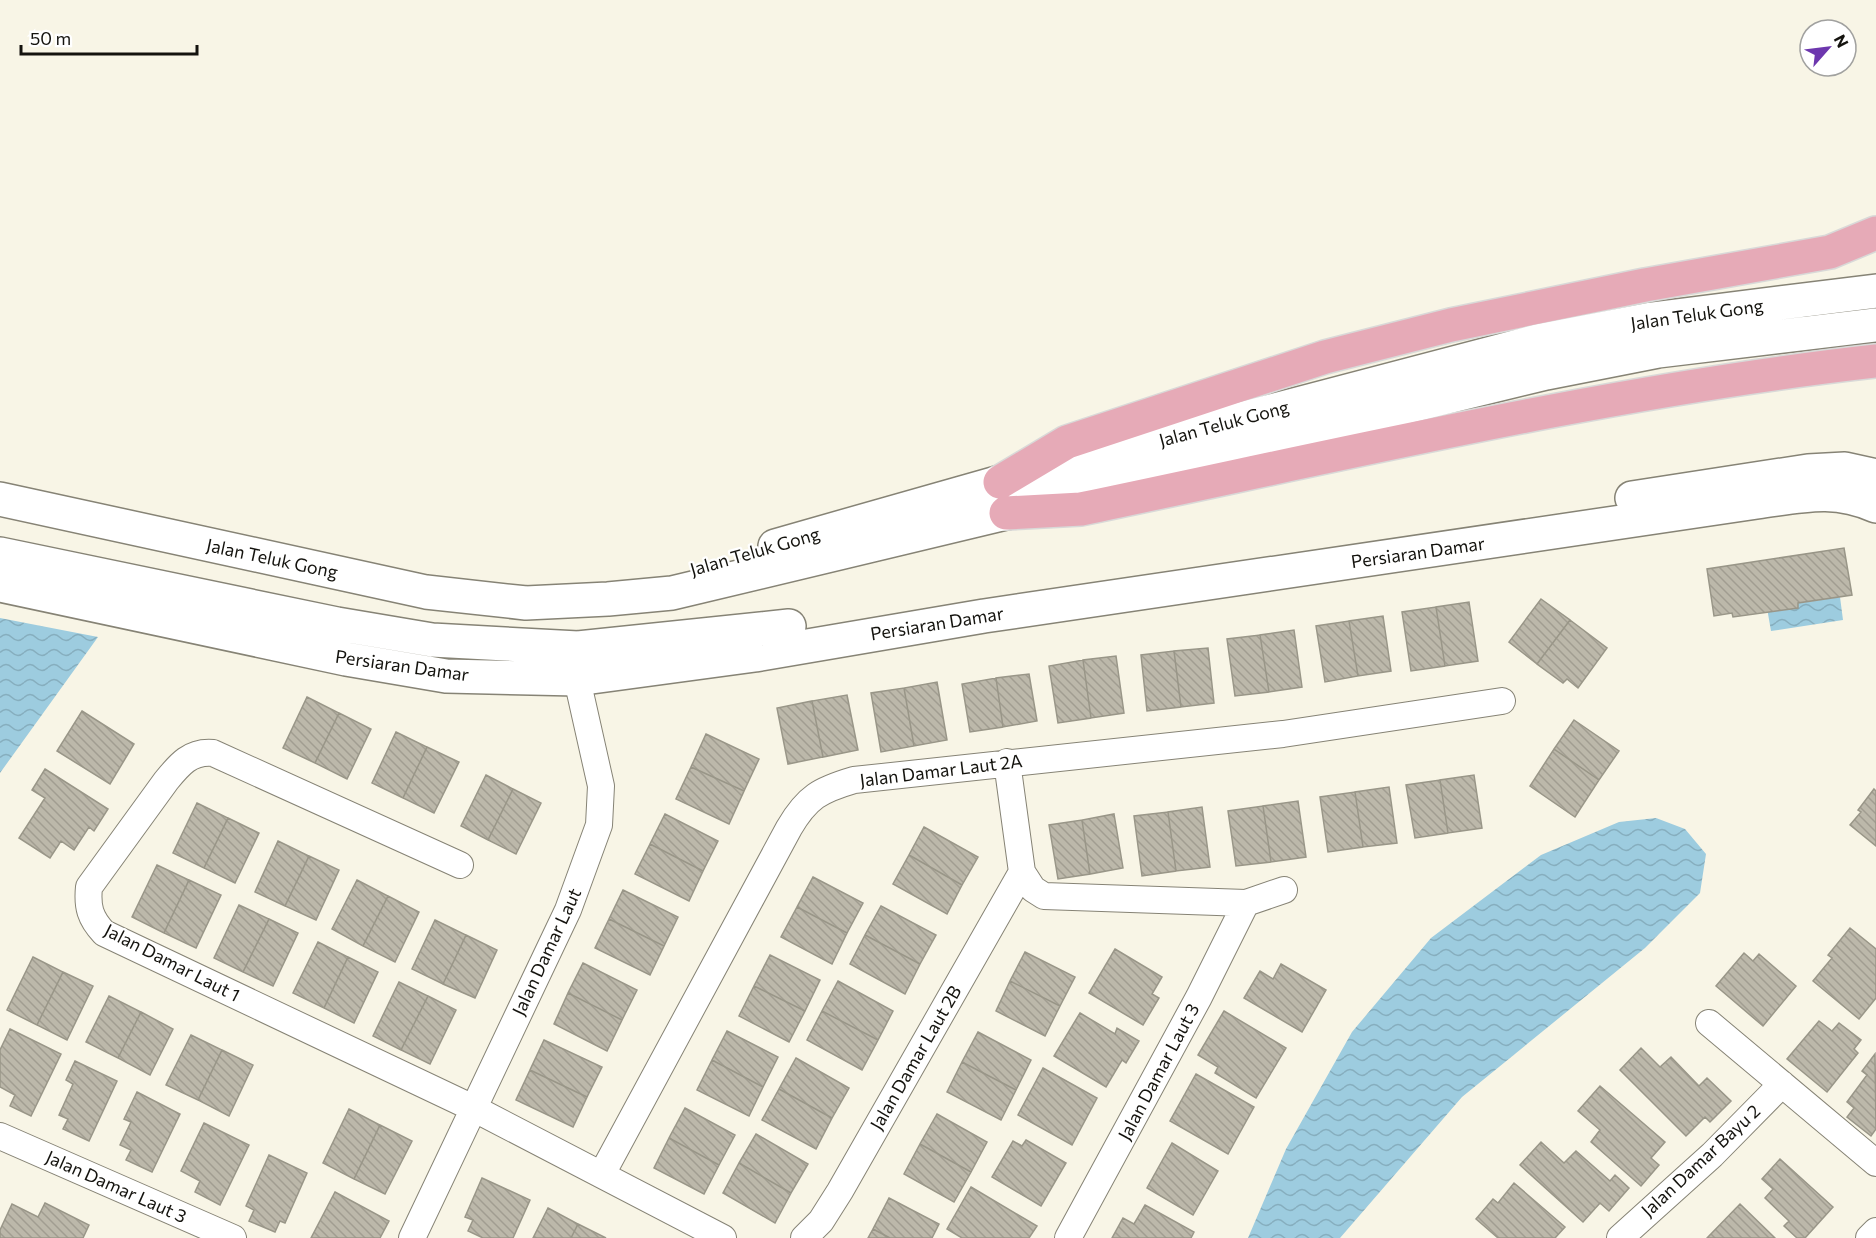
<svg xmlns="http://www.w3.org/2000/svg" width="1876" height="1238" font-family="Commissioner,sans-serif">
	<defs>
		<pattern id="water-waves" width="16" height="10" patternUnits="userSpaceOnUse" patternTransform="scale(1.5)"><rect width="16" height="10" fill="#9dccdf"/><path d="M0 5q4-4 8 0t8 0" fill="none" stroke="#86aebe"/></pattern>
		<pattern id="building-back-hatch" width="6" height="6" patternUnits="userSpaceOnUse" patternTransform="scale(1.5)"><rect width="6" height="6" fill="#bcb8aa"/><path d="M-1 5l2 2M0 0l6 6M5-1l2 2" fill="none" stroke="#a19d91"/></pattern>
	</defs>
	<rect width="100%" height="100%" fill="#f8f5e6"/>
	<path fill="url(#water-waves)" d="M1840,597l3,23 -72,11 -4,-23z
		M0,618l98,19 -98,136z
		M1656,818l29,11 21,25 -6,39 -55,55 -183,149 -122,141h-92l38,-89 66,-117 79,-94 110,-83 78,-33z"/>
	<path fill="url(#building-back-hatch)" stroke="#999688" stroke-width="1.5" d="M1844,548l8,47 -54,8v5l-65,9 -1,-4 -18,3 -7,-47z
		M1541,599l29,21 -33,44 -28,-22z
		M1469,602l9,59 -33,5 -9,-59z
		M1436,607l9,59 -34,5 -9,-59z
		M1383,616l8,55 -33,5 -9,-55z
		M1570,620l37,28 -29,40 -11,-9 -4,4 -26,-19z
		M1349,621l9,55 -33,6 -9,-56z
		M1294,630l8,57 -33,5 -9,-57z
		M1260,635l9,57 -34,4 -8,-57z
		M1208,648l6,55 -33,4 -7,-56z
		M1174,651l7,56 -34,4 -6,-56z
		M1116,656l8,57 -33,5 -8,-58z
		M1083,660l8,58 -33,5 -9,-57z
		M1029,674l8,47 -34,6 -7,-49z
		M996,678l7,49 -33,5 -8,-48z
		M937,682l10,58 -33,6 -10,-58z
		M904,688l10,58 -33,6 -10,-59z
		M847,695l11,55 -35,7 -11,-56z
		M307,697l32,16 -24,50 -32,-15z
		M812,701l11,56 -35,7 -11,-56z
		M82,711l52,33 -24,40 -53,-33z
		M339,713l32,16 -24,50 -32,-16z
		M1574,720l45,31 -20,29 -45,-31z
		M396,732l31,15 -24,51 -31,-15z
		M706,734l53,25 -15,32 -53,-24z
		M427,747l32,15 -25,51 -31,-15z
		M1554,749l45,31 -24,37 -45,-31z
		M691,767l53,24 -15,33 -53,-25z
		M45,769l63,40 -14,22 -5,-4 -15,23 -13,-9 -11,17 -31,-20 26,-40 -13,-8z
		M486,775l27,14 -25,51 -27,-14z
		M1474,775l8,53 -34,5 -8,-53z
		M1440,780l8,53 -33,5 -9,-53z
		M1389,787l8,56 -34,4 -8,-55z
		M513,789l28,14 -25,51 -28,-14z
		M1874,789l2,2v55l-26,-21 11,-13 -3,-2z
		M1355,792l8,55 -35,5 -8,-55z
		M1298,801l8,56 -35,5 -8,-56z
		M197,803l31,15 -24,50 -31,-15z
		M1263,806l8,56 -35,4 -8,-55z
		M1202,807l8,60 -34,4 -8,-59z
		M1168,812l8,59 -34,5 -8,-60z
		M665,814l53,27 -15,30 -53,-27z
		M1114,814l9,54 -33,6 -8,-54z
		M228,818l31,15 -24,50 -31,-15z
		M1082,820l8,54 -32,5 -9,-54z
		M924,827l54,30 -16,28 -53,-30z
		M278,841l31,15 -24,50 -30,-14z
		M650,844l53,27 -14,30 -54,-27z
		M909,855l53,30 -15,29 -54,-30z
		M309,856l30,14 -23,50 -31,-14z
		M157,865l32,15 -25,53 -32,-16z
		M813,877l50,26 -16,30 -50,-26z
		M189,880l32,15 -25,53 -32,-15z
		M357,880l31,16 -25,50 -31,-17z
		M623,890l55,27 -14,29 -55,-27z
		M388,896l31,16 -24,50 -32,-16z
		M239,905l30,14 -26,53 -29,-14z
		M881,906l55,29 -16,29 -55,-29z
		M797,907l50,26 -15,31 -51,-27z
		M269,919l29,14 -25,53 -30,-14z
		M609,919l55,27 -14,29 -55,-27z
		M435,920l31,15 -23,49 -31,-15z
		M1850,928l26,21v49l-17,21 -46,-38 19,-23 -4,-3z
		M466,935l31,15 -22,48 -32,-14z
		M865,935l55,29 -15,30 -55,-30z
		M318,942l30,15 -24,51 -31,-15z
		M1115,949l47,28 -10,17 7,4 -16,27 -54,-32z
		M1025,952l50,25 -15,29 -50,-25z
		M1744,953l9,8 6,-7 37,32 -33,40 -47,-40z
		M770,955l50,25 -15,31 -51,-25z
		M33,957l30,15 -26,53 -30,-15z
		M348,957l30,15 -24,51 -30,-15z
		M583,963l54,27 -15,30 -54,-27z
		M1281,964l45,26 -24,42 -58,-34 16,-27 13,8z
		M63,972l30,14 -26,54 -30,-15z
		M838,981l55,30 -15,29 -56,-29z
		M1010,981l50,25 -15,30 -49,-25z
		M399,982l29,14 -27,54 -28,-14z
		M754,986l51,25 -16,31 -50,-26z
		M568,993l54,27 -15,31 -53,-27z
		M109,996l32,16 -23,46 -32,-16z
		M428,996l28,14 -26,54 -29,-14z
		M822,1011l56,29 -16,30 -55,-30z
		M1224,1011l62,37 -30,50 -41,-25 3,-6 -20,-12z
		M141,1012l32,17 -23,46 -32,-17z
		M1080,1013l35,21 2,-6 22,13 -13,22 -4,-3 -16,27 -52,-31z
		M1819,1021l13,10 7,-8 22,17 -7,9 4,4 -31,39 -40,-33z
		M10,1029l51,25 -30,62 -21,-10 5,-11 -15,-8v-37z
		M727,1031l51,26 -15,30 -51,-27z
		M978,1032l53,28 -15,30 -54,-28z
		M191,1035l31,15 -24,50 -32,-15z
		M544,1040l58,27 -15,30 -57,-27z
		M1641,1048l19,19 11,-10 28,29 8,-8 24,23 -21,21 -5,-5 -19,19 -66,-66z
		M222,1050l31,15 -24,51 -31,-16z
		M1875,1054l1,75 -5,7 -24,-19 7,-9 -7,-6 20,-27 -5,-4z
		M796,1058l53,30 -17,30 -53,-29z
		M712,1060l51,27 -14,29 -52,-26z
		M75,1061l42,20 -28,60 -26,-12 5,-10 -9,-4 14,-31 -7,-4z
		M962,1062l54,28 -15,30 -54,-28z
		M1043,1068l54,30 -25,47 -54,-30z
		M530,1070l57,27 -14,30 -57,-27z
		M1196,1074l58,33 -26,47 -58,-33z
		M1600,1086l65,56 -14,16 8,7 -18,21 -50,-44 9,-12 -22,-19z
		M779,1089l53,29 -16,31 -54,-29z
		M137,1092l43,22 -28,58 -26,-12 5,-10 -11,-5 11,-23 -7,-3z
		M685,1108l50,27 -16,30 -50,-27z
		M349,1109l31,16 -26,54 -31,-16z
		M937,1114l50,28 -16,30 -51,-28z
		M204,1123l45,22 -29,60 -25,-13 5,-11 -19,-10z
		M380,1125l32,16 -27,53 -31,-15z
		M756,1134l52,30 -17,29 -52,-30z
		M669,1138l50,27 -15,29 -50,-26z
		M1026,1140l40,23 -25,43 -49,-29 21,-36 9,5z
		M1541,1142l23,21 12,-12 34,30 5,-6 14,13 -20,23 -9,-8 -17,19 -63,-57z
		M1172,1143l46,28 -25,44 -46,-27z
		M920,1144l51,28 -17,30 -50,-28z
		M269,1155l38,18 -22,50 -5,-2 -5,11 -26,-11 5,-11 -8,-4z
		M1780,1159l53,48 -28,31h-8l-13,-12 5,-5 -24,-23 8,-9 -11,-10z
		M739,1163l52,30 -16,30 -52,-30z
		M482,1178l48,22 -17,38h-30l-15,-7 5,-11 -8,-3z
		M1514,1183l51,44 -10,11h-57l-22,-19 17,-20 5,4z
		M971,1187l66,39 -8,12h-67l-15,-9z
		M335,1192l54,29 -9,17h-69z
		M889,1198l50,26 -7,14h-42l-17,-9z
		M45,1203l44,22 -6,13h-83v-8l12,-26 26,13z
		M1740,1204l35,34h-68z
		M1145,1205l49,27 -3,6h-79l11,-20 11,6z
		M548,1208l30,16 -7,14h-38z
		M578,1224l28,14h-35z
		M873,1229l17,9h-22z"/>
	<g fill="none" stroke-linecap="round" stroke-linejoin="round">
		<defs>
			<path id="street" d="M1007,762l15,110 11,17 11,7 202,7 38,-13
				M460,865l-247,-112c-23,-2 -34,12 -47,28l-77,106c-2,20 1,31 15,46l369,175 250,130
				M1709,1023l167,140
				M0,1136l233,102
				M602,1174l187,-346c18,-31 31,-38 65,-48l429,-46 219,-33
				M412,1238l156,-328 31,-85 2,-39 -24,-107 1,-18
				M804,1238l17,-17 19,-30 182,-319
				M1068,1238l131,-241 47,-94
				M1620,1238l92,-83 70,-71
				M1869,1238l7,-7"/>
			<path id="secondary" d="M1632,498l176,-27 37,-2 31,7
				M0,499l426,93 100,11 82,-4 64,-6 334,-80 408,-108 132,-32 112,-22 218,-26
				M775,546l225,-64 538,-141 114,-22 224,-28
				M0,554l337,70 95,16 146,8 211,-22
				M0,585l346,74 100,17 131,3 178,-24 229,-39 773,-114c45,-6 76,-15 119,4"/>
			<path id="primary" d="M1000,482l67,-40 258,-85 126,-32 194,-40 185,-33 46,-19
				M1006,513l75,-4c264,-55 527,-118 795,-148"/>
		</defs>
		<use href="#street" stroke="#868375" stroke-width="28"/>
		<use href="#secondary" stroke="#868375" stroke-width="36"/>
		<use href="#primary" stroke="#d9d9d8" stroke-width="36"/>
		<use href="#street" stroke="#fff" stroke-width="26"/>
		<use href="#secondary" stroke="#fff" stroke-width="33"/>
		<use href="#primary" stroke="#e6aab7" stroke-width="33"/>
	</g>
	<g text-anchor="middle" stroke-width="4.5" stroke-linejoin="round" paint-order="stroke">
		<g font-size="18" fill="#14130e" stroke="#fff">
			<text transform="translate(1697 315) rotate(-8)" y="6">Jalan Teluk Gong</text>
			<text transform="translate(1224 424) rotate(-15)" y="6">Jalan Teluk Gong</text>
			<text transform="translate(755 552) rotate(-16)" y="6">Jalan Teluk Gong</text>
			<text transform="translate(1418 553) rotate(-8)" y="6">Persiaran Damar</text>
			<text transform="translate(272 559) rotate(12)" y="6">Jalan Teluk Gong</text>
			<text transform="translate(937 624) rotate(-9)" y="6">Persiaran Damar</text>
			<text transform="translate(402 666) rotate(8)" y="6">Persiaran Damar</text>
			<text transform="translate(941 771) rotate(-7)" y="6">Jalan Damar Laut 2A</text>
			<text transform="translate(547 952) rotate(-65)" y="6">Jalan Damar Laut</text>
			<text transform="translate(172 963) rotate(27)" y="6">Jalan Damar Laut 1</text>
			<text transform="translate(916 1058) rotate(-60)" y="6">Jalan Damar Laut 2B</text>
			<text transform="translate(1159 1072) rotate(-62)" y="6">Jalan Damar Laut 3</text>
			<text transform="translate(1701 1161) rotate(-43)" y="6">Jalan Damar Bayu 2</text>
			<text transform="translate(116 1187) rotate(24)" y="6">Jalan Damar Laut 3</text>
		</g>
	</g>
	<g transform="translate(1828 48) rotate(62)"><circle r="28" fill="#ffffff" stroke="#a1a19f" stroke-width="1.5"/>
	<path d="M0-4.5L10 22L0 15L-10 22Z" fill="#6d37ae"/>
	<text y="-9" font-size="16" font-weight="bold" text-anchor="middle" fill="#14130e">N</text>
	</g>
	<path d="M21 45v9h176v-9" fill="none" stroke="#14130e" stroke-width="3"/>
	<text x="30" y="45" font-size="18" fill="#14130e" stroke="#ffffff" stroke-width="4.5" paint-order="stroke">50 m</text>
</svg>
